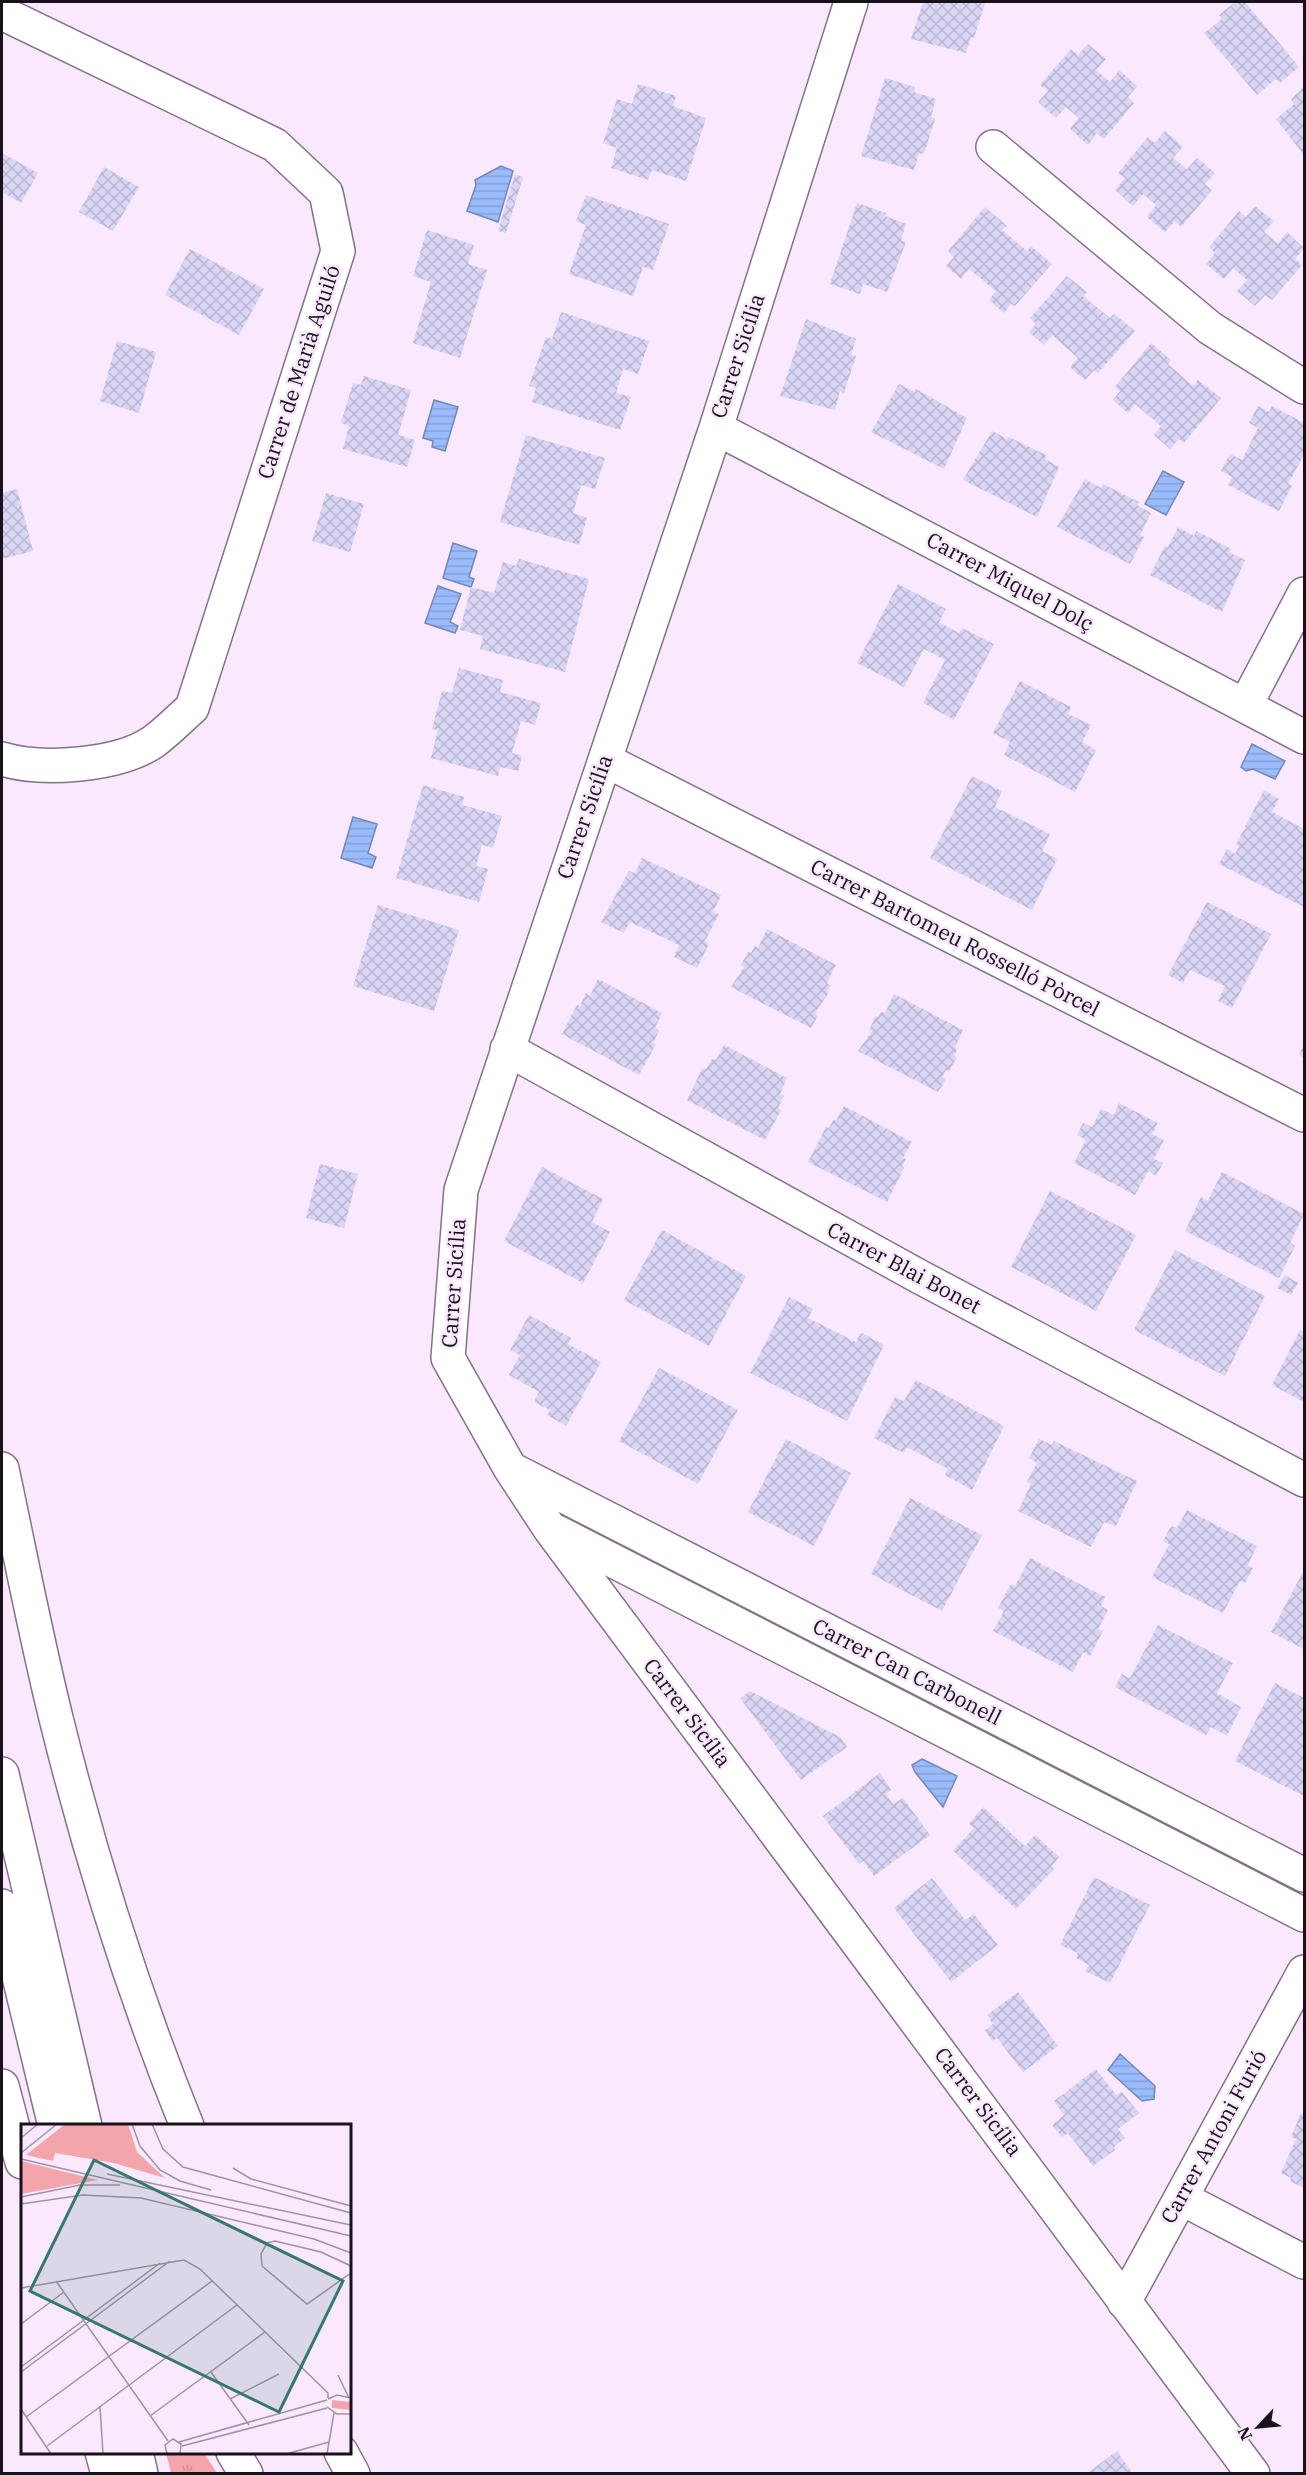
<svg xmlns="http://www.w3.org/2000/svg" width="1306" height="2475" font-family="'IBM Plex Serif',serif">
	<defs>
		<pattern id="grass-tufts" width="24" height="20" patternUnits="userSpaceOnUse" patternTransform="scale(1.5)"><rect width="24" height="20" fill="#f4a4ab"/><path d="M3 7l-1-3M5 7V3M7 7l1-3M15 17l-1-3M17 17v-4M19 17l1-3" fill="none" stroke="#d08c93"/></pattern>
		<pattern id="water-rules" width="6" height="5" patternUnits="userSpaceOnUse" patternTransform="scale(1.5)"><rect width="6" height="5" fill="#9abbfc"/><path d="M0 2.5h6" fill="none" stroke="#84a0d7"/></pattern>
		<pattern id="building-cross-hatch" width="8" height="8" patternUnits="userSpaceOnUse" patternTransform="scale(1.5)"><rect width="8" height="8" fill="#d9d5f4"/><path d="M0 0l8 8M0 8l8-8" fill="none" stroke="#bab6d1"/></pattern>
	</defs>
	<rect width="100%" height="100%" fill="#f9e8fe"/>
	<path fill="url(#grass-tufts)" d="M166,2453h38l13,20h-46z"/>
	<path fill="url(#water-rules)" stroke="#7388b8" stroke-width="1.5" d="M501,166l12,5 -15,51 -31,-11 9,-26 -1,-5z
		M434,400l24,7 -13,44 -13,-4 1,-6 -10,-3z
		M1163,471l21,11 -18,33 -21,-11z
		M453,543l24,8 -8,26 5,2 -3,8 -28,-9z
		M438,586l23,8 -11,28 8,4 -3,7 -30,-10z
		M1252,744l33,17 -10,18 -22,-10 -7,2 -5,-4z
		M353,817l24,7 -9,29 8,4 -4,11 -31,-10z
		M922,1759l35,17 -14,31 -28,-35 -3,-7z
		M1120,2054l35,32 -1,13 -12,2 -34,-31z"/>
	<path fill="url(#building-cross-hatch)" d="M923,2l62,1 -11,35 -3,-1 -5,16 -55,-14z
		M1235,2h10l54,65 -19,16 -4,-4 -19,16 -53,-62 18,-14 -3,-4z
		M1088,44l18,15 -10,11 14,12 9,-12 18,16 -9,11 6,6 -30,36 -7,-6 -9,12 -18,-16 9,-11 -13,-11 -10,11 -18,-16 10,-11 -8,-6 31,-36 7,6z
		M885,78l30,9 -1,5 22,7 -5,18 4,2 -11,35 -5,-1 -5,17 -53,-14z
		M638,84l38,12 -3,10 33,12 -20,63 -34,-11 -4,10 -37,-12 6,-20 -14,-5 14,-44 15,5z
		M1304,87v68l-28,-36 18,-15 -3,-5z
		M1165,131l18,16 -10,11 14,11 10,-11 18,15 -10,11 7,6 -31,37 -6,-6 -10,11 -18,-15 9,-12 -13,-11 -10,12 -18,-16 10,-12 -7,-5 30,-36 7,6z
		M2,153l36,20 -17,30 -19,-11z
		M104,167l35,20 -26,44 -34,-19z
		M515,174l8,3 -17,56 -8,-2z
		M586,195l83,29 -16,46 -10,-3 -10,29 -64,-22 17,-49 -10,-4z
		M857,203l29,10 -1,3 21,8 -5,16 5,2 -19,50 -24,-8 -3,10 -30,-10z
		M1255,206l19,15 -10,11 14,12 9,-12 17,16 -9,11 7,6 -30,35 -7,-5 -10,11 -18,-15 10,-11 -14,-12 -9,11 -18,-15 9,-11 -6,-6 30,-36 7,6z
		M985,207l22,19 -5,4 25,21 4,-5 21,18 -37,42 -4,-2 -7,9 -15,-13 7,-9 -27,-22 -8,10 -15,-13 8,-9 -6,-6z
		M427,230l47,15 -6,19 19,6 -27,88 -47,-15 18,-61 -18,-6z
		M190,249l74,40 -25,46 -74,-40z
		M1067,276l20,16 -4,4 27,22 4,-4 21,17 -37,42 -4,-3 -9,10 -15,-13 8,-9 -26,-23 -8,10 -15,-13 7,-8 -6,-6z
		M561,312l88,29 -11,33 -15,-5 -7,24 15,4 -11,33 -88,-28 4,-14 -7,-2 17,-49 6,2z
		M806,319l50,20 -5,16 5,1 -12,37 -4,-2 -5,19 -55,-14z
		M117,341l39,11 -17,61 -39,-12z
		M1151,343l20,17 -3,4 25,22 5,-6 23,18 -37,45 -5,-4 -9,10 -16,-14 7,-9 -26,-22 -7,9 -15,-13 7,-9 -5,-4z
		M364,376l47,14 -13,45 17,5 -8,27 -64,-18 6,-23 -8,-3 12,-40 8,2z
		M899,384l16,8 1,-3 51,29 -23,51 -73,-37z
		M1258,406l11,6 3,-6 32,17v32l-16,29 4,2 -13,25 -51,-26 4,-8 -11,-6 9,-17 12,6 16,-32 -9,-5z
		M992,431l15,8 2,-2 37,18 -1,4 14,8 -22,50 -74,-37z
		M526,435l79,23 -10,31 -14,-4 -8,28 14,5 -8,27 -79,-23z
		M1085,479l16,9 2,-4 36,18 -2,3 14,8 -11,22 4,2 -14,27 -73,-37z
		M17,489l16,62 -31,8v-66z
		M326,493l38,11 -14,48 -38,-11z
		M1178,527l16,9 2,-5 35,18 -2,3 16,8 -23,52 -72,-37 15,-29 3,1z
		M519,559l70,20 -24,93 -85,-23 3,-13 -23,-6 11,-43 23,6 9,-31 13,4z
		M898,584l48,25 -7,13 20,11 3,-5 32,16 -40,76 -31,-17 22,-43 -21,-11 -20,38 -47,-24z
		M459,668l44,12 -3,12 41,11 -6,22 -14,-4 -9,32 10,3 -4,15 -18,-4 -2,9 -67,-18 7,-28 -6,-1 10,-38 10,2z
		M1020,681l51,26 -3,7 23,11 -9,17 14,8 -21,42 -71,-37 6,-13 -17,-9z
		M972,776l30,15 -7,16 55,27 -8,17 15,8 -25,51 -102,-52z
		M423,785l41,12 -2,8 40,11 -9,32 -11,-3 -6,21 12,3 -9,33 -83,-24z
		M1264,790l15,9 -7,13 32,17v78l-85,-43 8,-15 8,5 4,-8 -3,-1z
		M642,858l79,37 -8,17 6,2 -14,27 4,3 -12,24 -23,-11 5,-12 -49,-23 -6,11 -23,-11 28,-51 6,2z
		M1207,902l64,32 -39,74 -14,-7 7,-15 -35,-16 -7,13 -15,-8z
		M378,905l81,25 -25,81 -81,-25z
		M767,929l69,36 -9,18 3,3 -3,5 2,1 -14,21 3,3 -7,12 -80,-41 13,-20 -3,-2 7,-13 3,1 4,-7 3,2z
		M598,979l64,34 -7,15 4,3 -6,12 3,1 -17,31 -77,-41 15,-29 3,1 6,-13 4,3z
		M894,994l69,36 -8,18 2,2 -3,6 3,1 -8,14 -3,-1 -4,7 4,2 -8,13 -80,-41 14,-20 -3,-1 7,-14 2,1 3,-5 4,1z
		M1304,1044v14l-5,-3z
		M724,1045l63,33 -7,16 4,2 -6,12 3,2 -16,30 -78,-40 15,-31h4l6,-10 4,1z
		M1119,1103l39,20 -6,11 12,6 -10,19 9,4 -7,13 -8,-5 -13,24 -61,-32 12,-23 -9,-5 6,-12 9,4 9,-18 13,6z
		M844,1106l68,36 -9,16 3,1 -4,7 2,2 -17,34 -79,-40 18,-35 3,1 4,-8 3,1z
		M320,1164l38,10 -14,54 -38,-10z
		M542,1167l61,32 -11,23 18,10 -27,51 -79,-42z
		M1222,1172l82,42 -14,29 5,3 -16,32 -94,-47 16,-34 7,4z
		M1050,1191l86,44 -40,76 -85,-44z
		M662,1230l84,46 -37,70 -85,-46z
		M1175,1250l90,46 -40,80 -91,-46z
		M1285,1275l13,8 -7,12 -14,-7z
		M789,1297l24,12 -5,9 48,24 5,-9 23,12 -37,76 -97,-48z
		M529,1315l42,23 -3,6 33,18 -35,64 -19,-11 3,-5 -16,-8 5,-10 -30,-17 11,-20 -10,-5z
		M1300,1330l4,2v70l-32,-17z
		M659,1368l79,42 -40,74 -79,-43z
		M916,1380l88,46 -32,64 -27,-15 3,-6 -41,-22 -3,6 -30,-15 21,-41 9,4z
		M786,1439l65,34 -37,73 -66,-34z
		M1039,1439l13,6 2,-4 83,40 -21,45 -12,-4 -13,25 -73,-36 13,-27 -4,-2 10,-19 -8,-5z
		M910,1498l72,37 -40,76 -71,-37z
		M1187,1510l70,36 -9,19 5,3 -8,15 -5,-2 -17,32 -71,-36 17,-33 -6,-3 8,-15 6,2z
		M1030,1558l75,39 -4,9 7,4 -10,19 5,2 -13,25 -7,-4 -10,20 -80,-41 11,-20 -6,-3 13,-24 4,2z
		M1304,1570v79l-33,-17z
		M1158,1625l75,38 -16,30 24,14 -14,29 -16,-9 -5,8 -91,-48 7,-13 8,4z
		M1275,1683l29,15v98l-69,-35z
		M750,1691l90,46 7,10 -46,33 -61,-82z
		M880,1773l11,17 -5,4 7,10 10,-6 27,37 -56,41 -11,-15 -4,3 -36,-48z
		M983,1807l42,39 10,-11 24,22 -8,10 3,2 -38,40 -63,-58 21,-23 -5,-4z
		M1094,1877l56,28 -40,78 -25,-12 4,-6 -13,-7 2,-5 -18,-8z
		M932,1878l33,42 9,-6 24,31 -47,37 -57,-74z
		M1018,1992l40,54 -35,26 -26,-34 -5,3 -7,-11 8,-6 -6,-9z
		M1096,2069l20,26 6,-3 17,21 -21,16 7,9 -11,9 1,3 -22,16 -25,-33 -6,4 -10,-12 12,-10 -10,-14z
		M1301,2113l3,2v73l-14,-7 1,-3 -10,-5 15,-34 -5,-2z
		M1117,2451l16,23h-47z"/>
	<g fill="none" stroke-linecap="round" stroke-linejoin="round">
		<defs>
			<path id="minor" d="M851,2l-135,426 -255,762 -13,168 62,110 40,61 703,945
				M2,13l273,132 51,48 12,58 -146,457c-13,11 -25,24 -39,34 -35,24 -112,29 -151,17
				M993,147l217,181 94,59
				M716,428l588,309
				M1245,706l59,-112
				M605,760l699,355
				M507,1049l413,228 384,203
				M513,1470l791,405
				M557,1532l747,383
				M1181,2198l123,64
				M1124,2302l180,-330"/>
			<path id="highway" d="M2,1469c18,84 34,169 55,253 34,137 77,273 130,404
				M2,1774l83,352
				M2,1906l53,220
				M2,2086l20,76
				M102,2452l6,22
				M136,2452l5,22
				M233,2452l13,22
				M341,2452l12,22"/>
		</defs>
		<use href="#minor" stroke="#85728a" stroke-width="36"/>
		<use href="#highway" stroke="#85728a" stroke-width="36"/>
		<use href="#minor" stroke="#fff" stroke-width="33"/>
		<use href="#highway" stroke="#fff" stroke-width="33"/>
	</g>
	<g text-anchor="middle" stroke-width="5" stroke-linejoin="round" paint-order="stroke">
		<g font-size="21" fill="#18111a" stroke="#f9e8fe">
			<text transform="translate(738 356) rotate(-72)" y="7">Carrer Sicília</text>
			<text transform="translate(299 372) rotate(-72)" y="7">Carrer de Marià Aguiló</text>
			<text transform="translate(1010 582) rotate(28)" y="7">Carrer Miquel Dolç</text>
			<text transform="translate(585 817) rotate(-71)" y="7">Carrer Sicília</text>
			<text transform="translate(955 938) rotate(27)" y="7">Carrer Bartomeu Rosselló Pòrcel</text>
			<text transform="translate(904 1268) rotate(28)" y="7">Carrer Blai Bonet</text>
			<text transform="translate(454 1283) rotate(-86)" y="7">Carrer Sicília</text>
			<text transform="translate(907 1672) rotate(27)" y="7">Carrer Can Carbonell</text>
			<text transform="translate(687 1713) rotate(53)" y="7">Carrer Sicília</text>
			<text transform="translate(978 2102) rotate(53)" y="7">Carrer Sicília</text>
			<text transform="translate(1214 2137) rotate(-61)" y="7">Carrer Antoni Furió</text>
		</g>
	</g>
	<g transform="translate(21 2124)">
		<rect width="330" height="330" fill="#f9e8fe"/>
		<path d="M44,0h63l9,28 28,26 -51,-15 -59,-10 -2,8 -27,-6zM0,37l77,19 -77,14zM311,276l19,2v8l-19,-2z" fill="#f4a4ab"/>
		<path fill="none" stroke="#9f92a3" stroke-width="1.5" d="M111,0l8,22 20,24 20,11 31,9M131,0l11,25 20,18 168,46M0,14l17,-14M0,29l36,-29M0,35l330,77M212,44l18,11 100,27M86,50l244,51M0,73l59,-12h40M0,80l62,-9 58,3 173,41 37,14M330,142l-30,-14 -46,-11 -8,2 -6,11 1,12 45,38 44,-31M35,157l112,160M0,164l163,-28 16,9 128,124v5M0,200l43,-32M0,243l139,-104M0,248l149,-111M190,248l38,53M317,251l11,23M209,275l49,-25M307,275l9,-4 14,3M79,283l3,47M306,283l10,7h14M0,285l30,45M129,292l115,-84M5,293l186,-136M158,318l148,-42M26,322l190,-141M161,322l145,-38M146,330l-2,-9 8,-6 8,5 -1,10M265,330l43,-12M306,330l7,-41"/>
		<path fill="#35796d" fill-opacity="0.15" stroke="#35796d" stroke-width="3" d="M73,36l249,121 -64,131 -249,-121z"/>
		<rect width="330" height="330" fill="none" stroke="#18111a" stroke-width="3"/>
	</g>
	<rect width="1306" height="2475" fill="none" stroke="#18111a" stroke-width="6"/>
	<g transform="translate(1258 2427) rotate(244)" stroke="#f9e8fe" stroke-width="4.5" paint-order="stroke">
	<path d="M0-4.5L10 22L0 15L-10 22Z" fill="#18111a"/>
	<text y="-9" font-size="16" font-weight="bold" text-anchor="middle" fill="#18111a">N</text>
	</g>
</svg>
